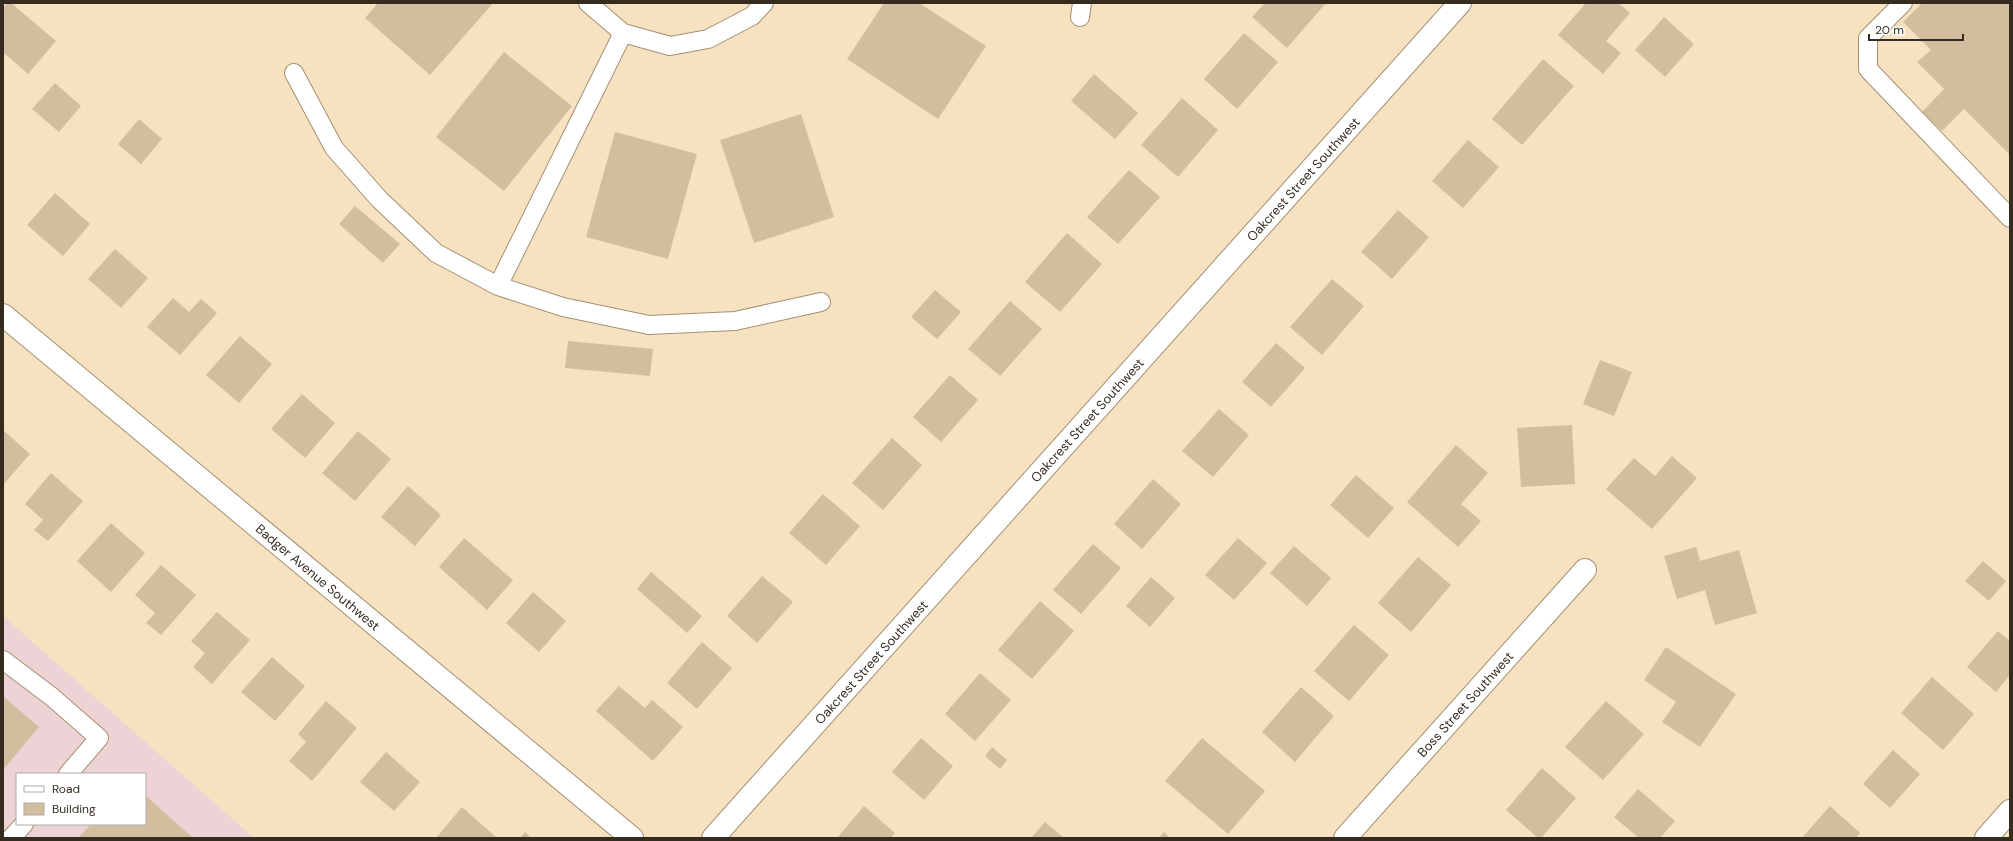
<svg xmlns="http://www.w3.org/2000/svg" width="2013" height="841" font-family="'DM Sans',sans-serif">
	<rect width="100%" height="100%" fill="#f6e1c0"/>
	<path fill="#eed3d6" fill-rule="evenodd" d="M3,616l251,222h-251zM17,774h128v50h-128z"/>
	<path fill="#d2be9e" d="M7,3h4l45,38 -28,33 -25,-22v-44z
		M378,3h115l-63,72 -65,-57z
		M884,3h35l67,43 -48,73 -91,-60z
		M1265,3h61l-39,45 -35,-31z
		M1586,3h32l12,10 -24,28 15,12 -18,21 -45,-39z
		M1922,3h88v152l-46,-46 -22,22 -20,-19 22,-23 -27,-27 14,-12 -28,-28z
		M1664,17l30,27 -29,33 -30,-27z
		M1244,33l34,29 -41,47 -33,-30z
		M504,52l68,54 -68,85 -68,-54z
		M1543,59l31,27 -52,59 -30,-26z
		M1094,74l44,39 -23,26 -44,-38z
		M55,83l26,23 -22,26 -27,-23z
		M1182,98l36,32 -40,47 -37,-32z
		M801,114l33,103 -80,26 -34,-103z
		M139,119l23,20 -21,25 -23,-20z
		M615,132l82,22 -29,105 -82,-22z
		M1468,140l31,27 -36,41 -31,-27z
		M1129,170l31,27 -42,47 -31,-27z
		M55,193l35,31 -27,32 -36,-31z
		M355,206l45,38 -17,19 -44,-39z
		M1398,210l31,27 -37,42 -31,-27z
		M1067,233l35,31 -42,48 -35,-30z
		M115,249l33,29 -27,30 -33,-29z
		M1332,279l32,27 -42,49 -32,-28z
		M935,290l26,22 -24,27 -26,-22z
		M173,298l16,14 12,-13 16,14 -37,42 -33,-28z
		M1010,301l32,28 -42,47 -32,-27z
		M240,336l32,28 -33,39 -33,-28z
		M568,341l85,8 -3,27 -85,-8z
		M1276,343l29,25 -34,39 -29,-25z
		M1600,360l32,12 -18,44 -31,-12z
		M950,375l28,25 -37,42 -28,-25z
		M302,394l33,29 -30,35 -34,-29z
		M1219,409l30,26 -36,42 -31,-26z
		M1572,425l3,59 -54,3 -4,-59z
		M3,430l27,24 -27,31z
		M358,431l33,28 -36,42 -33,-28z
		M892,438l30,27 -39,45 -31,-27z
		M1456,445l32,28 -27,31 20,17 -23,26 -51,-45z
		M1672,456l25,22 -45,51 -46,-40 28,-31 21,18z
		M51,473l32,28 -35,40 -14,-11 9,-10 -18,-16z
		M1356,475l38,33 -26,30 -38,-33z
		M1153,479l28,25 -39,45 -28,-25z
		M408,486l33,29 -26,31 -34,-29z
		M823,494l37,32 -34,39 -37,-32z
		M111,523l34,30 -34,39 -34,-31z
		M464,538l49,42 -26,30 -48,-43z
		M1238,538l29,25 -33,37 -29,-25z
		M1093,544l28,24 -40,46 -28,-24z
		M1294,546l37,32 -24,28 -37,-33z
		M1696,547l4,14 39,-11 18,63 -42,12 -10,-35 -28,9 -13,-43z
		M1418,557l33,28 -40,47 -33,-29z
		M1983,561l23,20 -17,20 -24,-20z
		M161,565l35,30 -35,40 -15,-12 9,-10 -20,-18z
		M651,572l51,44 -15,17 -50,-44z
		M762,576l31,26 -36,41 -30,-27z
		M1151,577l24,21 -25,29 -24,-21z
		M533,592l33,29 -27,31 -33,-29z
		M1040,601l34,30 -42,48 -34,-29z
		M217,612l33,28 -38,44 -19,-17 12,-14 -14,-12z
		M1354,625l35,30 -40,46 -35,-30z
		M1998,631l12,10v34l-14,17 -29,-25z
		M702,642l30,26 -35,41 -30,-26z
		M1666,647l70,47 -36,53 -38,-25 14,-20 -32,-22z
		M272,657l33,29 -30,35 -34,-29z
		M980,673l31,27 -36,41 -30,-27z
		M1932,677l42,37 -31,36 -42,-37z
		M619,686l26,22 7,-8 31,27 -30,34 -57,-50z
		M1301,687l33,29 -39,46 -33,-30z
		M3,696l36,31 -36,43z
		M326,701l31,27 -45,53 -23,-20 17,-19 -8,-8z
		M1606,701l38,33 -41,46 -38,-33z
		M921,738l32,28 -29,34 -32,-28z
		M1202,738l63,53 -37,43 -63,-53z
		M992,747l15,13 -7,9 -15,-13z
		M1893,750l27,24 -30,34 -27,-24z
		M386,752l34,30 -26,29 -34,-29z
		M1542,768l34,30 -35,40h-3l-32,-28z
		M1638,789l37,32 -15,17h-21l-25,-21z
		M145,795l48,43h-115l13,-14h54z
		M864,806l31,27 -4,5h-54z
		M1830,806l30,27 -4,5h-54z
		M462,807l35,31h-61z
		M1045,822l19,16h-33z
		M525,832l6,6h-11z
		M1164,832l6,6h-11z"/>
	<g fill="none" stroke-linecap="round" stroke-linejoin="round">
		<defs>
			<path id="service" d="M588,3l35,30 47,13 38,-7 44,-23 12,-13
				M1903,3l-35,35v31l142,149
				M1080,17l2,-14
				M294,73l40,75 45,51 57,54 62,33 65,21 86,18 86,-4 86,-19
				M498,286l125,-253
				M3,660l49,37 47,41 -31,36
				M11,838l13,-14"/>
			<path id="minor" d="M3,315l629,523
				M713,838l747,-835
				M1345,838l240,-268
				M1986,838l24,-27"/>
		</defs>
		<use href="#service" stroke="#a49172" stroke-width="20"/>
		<use href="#minor" stroke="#a49172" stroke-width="24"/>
		<use href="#service" stroke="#fff" stroke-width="18"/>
		<use href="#minor" stroke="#fff" stroke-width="22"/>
	</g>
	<g text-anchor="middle" stroke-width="3" stroke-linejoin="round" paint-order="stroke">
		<g font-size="13" fill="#342c1f" stroke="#fff">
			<text transform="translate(1303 179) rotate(-48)" y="5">Oakcrest Street Southwest</text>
			<text transform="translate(1087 420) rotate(-48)" y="5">Oakcrest Street Southwest</text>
			<text transform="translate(318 577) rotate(40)" y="5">Badger Avenue Southwest</text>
			<text transform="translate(871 662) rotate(-48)" y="5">Oakcrest Street Southwest</text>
			<text transform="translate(1465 704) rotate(-48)" y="5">Boss Street Southwest</text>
		</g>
	</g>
	<rect width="2013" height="841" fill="none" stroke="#342c1f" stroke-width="8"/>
	<rect x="16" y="773" width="130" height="52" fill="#ffffff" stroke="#aeaba5"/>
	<rect x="24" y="786" width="20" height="6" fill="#ffffff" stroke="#aeaba5"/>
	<text x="52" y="793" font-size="12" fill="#342c1f">Road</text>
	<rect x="24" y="803" width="20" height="12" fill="#d2be9e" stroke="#aeaba5"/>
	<text x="52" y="813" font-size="12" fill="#342c1f">Building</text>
	<path d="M1869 34v6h94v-6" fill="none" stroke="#342c1f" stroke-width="2"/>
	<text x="1875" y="34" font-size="12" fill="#342c1f" stroke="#ffffff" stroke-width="3" paint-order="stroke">20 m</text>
</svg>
